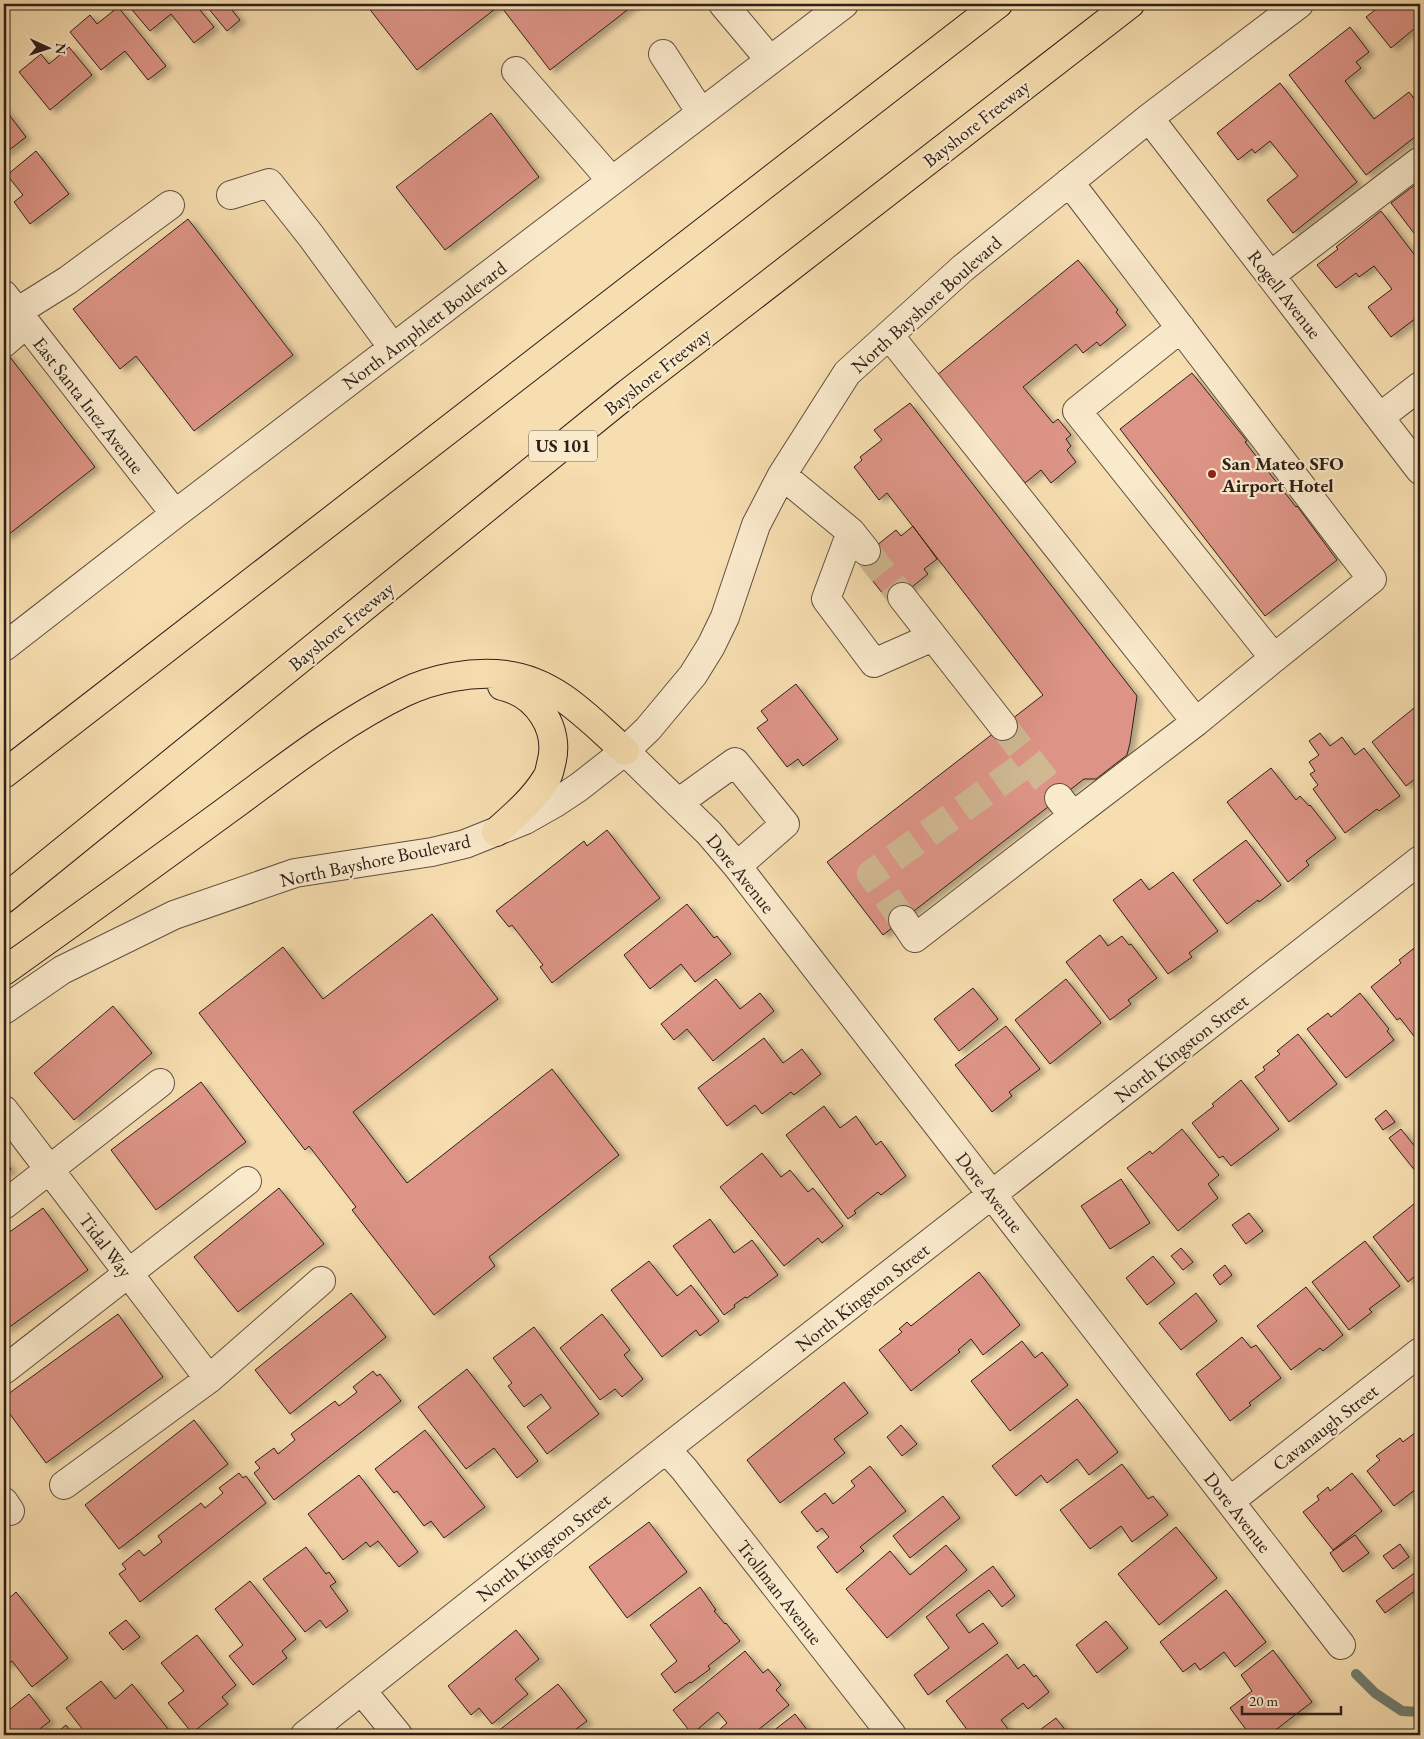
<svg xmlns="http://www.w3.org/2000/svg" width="1424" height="1739" font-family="'EB Garamond',serif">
	<defs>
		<filter id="shadow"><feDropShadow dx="5.5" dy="3" stdDeviation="2.5" flood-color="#0004"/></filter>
	</defs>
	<rect width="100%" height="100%" fill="#f7deb0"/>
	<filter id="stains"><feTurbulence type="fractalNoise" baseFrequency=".004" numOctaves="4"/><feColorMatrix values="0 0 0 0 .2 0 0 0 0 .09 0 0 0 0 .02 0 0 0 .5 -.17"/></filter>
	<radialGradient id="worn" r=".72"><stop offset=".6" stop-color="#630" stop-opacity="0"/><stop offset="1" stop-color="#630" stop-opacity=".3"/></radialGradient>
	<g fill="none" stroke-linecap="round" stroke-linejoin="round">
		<path stroke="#707e72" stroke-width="10" d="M1356,1674l19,19 27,18 18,1"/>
	</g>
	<path fill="#dd9486" stroke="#2d201b" filter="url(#shadow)" d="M127,4h68l19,23 -20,16 -23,-29 -21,17z
		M213,4h14l13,16 -13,11 -19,-23z
		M373,4h126l1,1 -83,65 -49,-63z
		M499,4h136l-85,66z
		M1383,4h37v20l-29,24 -25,-31z
		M118,7l48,59 -18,14 -23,-29 -24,19 -31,-38 20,-17 7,9z
		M1350,27l19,25 -13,10 5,6 -16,13 29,38 35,-27 11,14v27l-54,42 -77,-100z
		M69,47l23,28 -42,35 -31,-38 22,-18 8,10z
		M1280,83l77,99 -64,51 -26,-33 31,-24 -28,-35 -15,12 -3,-4 -14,11 -21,-27z
		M4,108l22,29 -22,17z
		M491,113l48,64 -94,73 -49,-63z
		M36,151l33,43 -39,30 -16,-22 9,-7 -16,-20z
		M1420,181v60l-29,-38z
		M1381,211l39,51v53l-29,22 -23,-30 24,-18 -18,-23 -15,11 -3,-4 -20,15 -19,-23 21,-16 -2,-2z
		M188,219l105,136 -99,76 -58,-75 -16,13 -47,-60z
		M1078,260l40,50 -2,2 10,13 -26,21 -3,-4 -14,11 -7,-9 -53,43 30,36 5,-4 13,16 -5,4 5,7 -4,4 9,12 -25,21 -10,-13 -16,13 -88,-108z
		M6,352l89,115 -91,71v-184z
		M1192,373l55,68 -2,1 51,65 1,-1 40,54 -72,56 -145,-187z
		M910,403l227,293 -7,47 -3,12 -31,24h-12l-201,156 -56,-73 216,-167 -156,-202 -8,7 -25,-33 8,-7 -2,-3 22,-17 -8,-10z
		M913,526l24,33 -13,10 4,5 -37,30 -34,-43 39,-31 5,6z
		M796,684l42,55 -35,27 -5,-7 -11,8 -30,-39 11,-8 -7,-9z
		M1419,704l1,71 -14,11 -34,-44z
		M1320,733l10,13 12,-9 13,18 9,-7 36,48 -21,15 -2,-2 -32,24 -32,-44 5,-4 -8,-11 5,-3 -6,-9 10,-7 -10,-14z
		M1271,768l25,32 4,-4 9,10 1,-1 26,33 -30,23 3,4 -21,17 -61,-80z
		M607,830l53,68 -108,85 -12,-16 3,-2 -31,-40 -3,2 -13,-16 88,-70 3,5z
		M1246,840l35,45 -22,17 -1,-2 -31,24 -34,-44z
		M1173,872l45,59 -29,22 3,4 -24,17 -55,-74 28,-21 8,11z
		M687,904l27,34 3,-2 14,18 -36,28 -14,-18 -31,25 -26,-34z
		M432,914l66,85 -145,113 54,71 145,-114 67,86 -130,102 6,9 -61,49 -82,-105 4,-3 -47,-61 -4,4 -106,-137 84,-66 40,52z
		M1100,935l8,11 14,-10 7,9 2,-1 26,34 -29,22 3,4 -21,16 -44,-58z
		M1418,945l2,2v97l-20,-26 -3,2 -26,-33 30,-24 -2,-3z
		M716,979l24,30 20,-16 14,18 -61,50 -26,-32 -13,11 -13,-16z
		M1066,979l35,44 -51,41 -35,-44z
		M973,988l25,31 -39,32 -25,-32z
		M1360,993l29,36 -2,2 7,9 -48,38 -39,-49 21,-16 3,4z
		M113,1006l39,47 -78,67 -40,-47z
		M1006,1026l34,43 -31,23 3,4 -20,16 -37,-47z
		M1298,1034l39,50 -48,38 -34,-45 10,-7 -2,-3 17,-13 -3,-3z
		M764,1038l19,25 19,-14 19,25 -27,21 -3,-3 -29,22 -7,-9 -28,21 -29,-38z
		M1241,1080l38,49 -48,37 -8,-10 -4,2 -27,-35 22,-17 -2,-2z
		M201,1082l45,60 -90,68 -45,-60z
		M824,1106l16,22 16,-12 20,29 5,-4 25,35 -25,19 -3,-3 -24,19 2,2 -8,6 -62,-84z
		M1386,1110l9,12 -12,8 -8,-11z
		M1182,1129l37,46 -11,9 10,14 -40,33 -51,-63 23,-17 2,3z
		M1401,1129l15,19 4,-3v32l-31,-39z
		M762,1153l19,24 9,-7 18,22 5,-4 30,38 -21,17 -4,-5 -34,28 -64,-79z
		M4,1160l7,9 -7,6z
		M1121,1179l29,44 -40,26 -29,-43z
		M279,1188l45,56 -86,68 -44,-55z
		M1420,1199v73l-12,10 -35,-45z
		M43,1208l45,62 -84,61v-95z
		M1249,1213l14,18 -17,13 -14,-19z
		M710,1219l24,34 18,-13 26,35 -31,23 -2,-1 -11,8 1,2 -11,8 -51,-69z
		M1365,1241l35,45 -31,23 3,3 -23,18 -37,-48z
		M1181,1248l12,14 -10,8 -12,-14z
		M1153,1256l22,27 -28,22 -21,-27z
		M649,1261l28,35 14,-11 28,36 -19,15 -4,-6 -34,27 -51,-67z
		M1225,1265l7,10 -12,10 -7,-10z
		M979,1272l41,53 -37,30 -12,-16 -13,11 2,2 -49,39 -32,-41 23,-18 -3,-3 8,-7 4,4z
		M1306,1287l37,48 -20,16 -3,-3 -29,22 -34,-44z
		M351,1293l35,44 -96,77 -35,-44z
		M1196,1293l21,28 -36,29 -22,-27z
		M118,1314l45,63 -117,86 -42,-57v-9z
		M602,1314l28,36 -6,5 19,24 -21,18 -7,-8 -15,11 -40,-52z
		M534,1327l65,87 -52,40 -20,-27 24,-19 -10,-14 -17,13 -16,-21 4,-3 -19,-25z
		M1242,1337l9,11 5,-3 25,33 -32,25 2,2 -21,16 -34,-47z
		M1022,1341l13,17 7,-6 26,33 -58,46 -39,-50z
		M467,1369l71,92 -21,17 -23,-30 -28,21 -48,-62z
		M373,1371l4,5 3,-2 21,27 -127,99 -20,-27 6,-5 -5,-6 19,-14 4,6 17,-14 -4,-6 44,-33 4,5 18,-14 -4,-5z
		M844,1382l24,31 -34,26 11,14 -65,50 -33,-43z
		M1077,1399l41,53 -29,23 -12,-16 -30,24 -6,-8 -25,21 -24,-30z
		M194,1420l34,44 -109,85 -34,-44z
		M901,1425l16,19 -15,12 -15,-19z
		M425,1430l60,77 -41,31 -13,-17 -7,5 -27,-35 -3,2 -19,-24z
		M1416,1432l4,5v49l-26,20 -27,-35 13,-11 -4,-4 24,-18 3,4z
		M1122,1464l26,35 5,-3 15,19 -36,27 -11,-16 -31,23 -30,-39z
		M870,1466l36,45 -46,36 4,4 -27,22 -20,-26 12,-10 -7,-9 -5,4 -16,-20 24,-19 8,11 22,-18 -4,-5z
		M239,1473l4,5 3,-2 20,27 -126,99 -21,-28 7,-5 -4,-5 17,-14 5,6 18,-14 -4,-6 43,-33 4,5 18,-15 -4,-5z
		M1352,1473l30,38 -49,39 -30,-38 16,-12 -2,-4 11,-9 2,4z
		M359,1475l59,77 -19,15 -21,-26 -8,6 -4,-5 -23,18 -35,-46z
		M943,1496l17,22 -50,40 -17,-22z
		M649,1522l38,50 -60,46 -38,-51z
		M1176,1527l41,51 -58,47 -41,-51z
		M1355,1535l14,18 -26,19 -13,-19z
		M1400,1544l9,13 -16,12 -10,-13z
		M946,1545l21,25 -80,68 -41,-49 44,-38 20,24z
		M306,1547l20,27 3,-2 7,10 -6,4 18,25 -22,17 -6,-8 -15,12 -42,-53z
		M993,1566l22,30 -13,11 -13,-17 -33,25 13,18 14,-10 15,20 -70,52 -14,-20 35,-27 -23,-31z
		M1420,1569v18l-35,26 -9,-12z
		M250,1581l46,58 -14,12 5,7 -34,27 -24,-29 14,-11 -28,-36z
		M700,1587l16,23 -2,1 11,13 1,-1 14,18 -32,25 2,3 -19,14 -1,-1 -15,11 -14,-19 16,-13 -27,-36z
		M1226,1590l40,52 -31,25 -11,-15 -24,18 -5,-7 -12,9 -23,-30z
		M16,1592l52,66 -36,29 -20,-26 -8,6v-64z
		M126,1620l14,17 -17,13 -14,-17z
		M1106,1621l22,27 -31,25 -21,-28z
		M516,1630l23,29 -24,20 13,15 -36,30 -13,-16 -8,7 -23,-29z
		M197,1635l39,50 -14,12 6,7 -36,29 -24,-30 16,-12 -23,-28z
		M1273,1650l39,52 -43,33h-19l-20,-27 22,-17 -11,-16z
		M745,1651l18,22 5,-4 13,16 -5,5 13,15 -31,25 1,1 -5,4h-41l14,-12 -9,-11 -26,22 -19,-24z
		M1007,1654l11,15 6,-5 10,13 2,-2 13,17 -21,17 -5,-6 -22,17 12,15h-42l-25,-34z
		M101,1681l14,18 17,-15 41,51h-86l-21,-27z
		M558,1684l29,37 -19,14h-75z
		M29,1694l21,27 -18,14h-28v-21z
		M795,1714l16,21h-43z
		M1056,1718l13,17h-36z
		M66,1725l8,10h-20z"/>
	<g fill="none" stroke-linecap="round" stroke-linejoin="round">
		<path stroke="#cfb892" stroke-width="28" stroke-dasharray="28 14" stroke-linecap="butt" d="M866,551l36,46
			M1003,726l56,72
			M903,920l-32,-46 159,-113"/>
		<defs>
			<path id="minor" d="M723,4l47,56
				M663,54l38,59
				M516,71l96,110
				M1149,118l271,352
				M1069,182l14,18 289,379 -98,79 -197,-247 104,-83
				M231,195l38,-12 42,53 82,112
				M1271,275l149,-114
				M4,295l171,219
				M17,312l51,-32 102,-75
				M889,335l307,387
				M4,343l22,-19
				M1380,417l40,-31
				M782,475l69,57 15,19
				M851,532l-25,67 48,64 59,-26
				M902,597l101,129
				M4,647l171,-133 669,-510
				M625,751l84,82 28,33 604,779
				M678,803l57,-41 50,62 -48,42
				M1073,816l123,-94 78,-64
				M903,920l12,18 158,-122 -14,-18
				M4,1010l58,-40 112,-55 121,-42 137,-21 33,-8 60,-24 30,-17 24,-16 46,-36 23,-22 45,-54 18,-29 14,-29 31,-92 26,-50 65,-102 116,-105 186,-150 150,-114
				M4,1110l205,269
				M4,1205l156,-122
				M4,1370l243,-189
				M666,1449l18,20 208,266
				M64,1485l145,-106 112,-98
				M1230,1501l190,-149
				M4,1502l6,9
				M362,1691l36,44
				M305,1735l361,-286 754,-589"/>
			<path id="highway" d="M4,774l994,-770
				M496,832c18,-16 37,-32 50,-53 3,-4 4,-10 5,-15 10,-35 -14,-70 -49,-78
				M4,899l624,-506 502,-389
				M4,971c76,-54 151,-108 226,-163 56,-41 111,-85 173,-115 31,-15 69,-22 103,-18 50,6 84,45 119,76"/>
		</defs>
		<use href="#minor" stroke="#605040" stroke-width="30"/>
		<use href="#highway" stroke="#2d201b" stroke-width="30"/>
		<use href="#minor" stroke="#faeacc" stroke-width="28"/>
		<use href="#highway" stroke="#f7deb0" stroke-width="28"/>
	</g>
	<circle fill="#8f2418" stroke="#faeacc" stroke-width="2" cx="1212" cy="474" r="5"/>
	<g text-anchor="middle" stroke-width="4.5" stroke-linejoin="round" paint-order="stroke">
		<rect fill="#faeacc" stroke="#6a5d50" stroke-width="1" x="529" y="430.5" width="68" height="31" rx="4"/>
		<g font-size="18" font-weight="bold" fill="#2d201b">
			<text x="563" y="452">US 101</text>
		</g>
		<g font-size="19" fill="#2d201b" stroke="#faeacc">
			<text transform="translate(976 123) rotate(-38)" y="7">Bayshore Freeway</text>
			<text transform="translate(1285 294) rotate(52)" y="7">Rogell Avenue</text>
			<text transform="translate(926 304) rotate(-42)" y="7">North Bayshore Boulevard</text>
			<text transform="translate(424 325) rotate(-37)" y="7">North Amphlett Boulevard</text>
			<text transform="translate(657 371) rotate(-38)" y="7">Bayshore Freeway</text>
			<text transform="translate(89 405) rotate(52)" y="7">East Santa Inez Avenue</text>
			<text transform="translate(341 626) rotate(-39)" y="7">Bayshore Freeway</text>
			<text transform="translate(375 860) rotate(-12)" y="7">North Bayshore Boulevard</text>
			<text transform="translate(741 873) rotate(51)" y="7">Dore Avenue</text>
			<text transform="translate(1181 1048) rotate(-38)" y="7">North Kingston Street</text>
			<text transform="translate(990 1192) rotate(52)" y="7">Dore Avenue</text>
			<text transform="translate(106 1245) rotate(53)" y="7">Tidal Way</text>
			<text transform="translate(862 1297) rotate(-38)" y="7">North Kingston Street</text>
			<text transform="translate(1325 1427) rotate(-38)" y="7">Cavanaugh Street</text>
			<text transform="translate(1238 1512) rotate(52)" y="7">Dore Avenue</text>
			<text transform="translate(543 1547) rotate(-38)" y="7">North Kingston Street</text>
			<text transform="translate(780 1592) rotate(52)" y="7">Trollman Avenue</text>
		</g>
		<g font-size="19" font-weight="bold" fill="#2d201b" stroke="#faeacc" text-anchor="start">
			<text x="1222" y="470">San Mateo SFO<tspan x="1222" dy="22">Airport Hotel</tspan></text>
		</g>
	</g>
	<rect width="1424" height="1739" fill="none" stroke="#f7deb0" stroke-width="20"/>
	<rect x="5" y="5" width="1414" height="1729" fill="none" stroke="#2d201b" stroke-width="2.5"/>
	<rect x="10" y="10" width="1404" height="1719" fill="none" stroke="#2d201b"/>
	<g transform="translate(48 48) rotate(93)" stroke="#faeacc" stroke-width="4" paint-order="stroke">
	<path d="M0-4L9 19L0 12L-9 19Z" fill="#2d201b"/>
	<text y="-8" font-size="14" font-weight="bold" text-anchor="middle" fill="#2d201b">N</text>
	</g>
	<path d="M1242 1706v8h99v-8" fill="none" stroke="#2d201b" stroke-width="2.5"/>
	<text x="1249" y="1706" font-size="15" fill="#2d201b" stroke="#faeacc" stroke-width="4" paint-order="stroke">20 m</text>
	<rect width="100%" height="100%" filter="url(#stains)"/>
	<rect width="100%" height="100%" fill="url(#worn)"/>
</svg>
